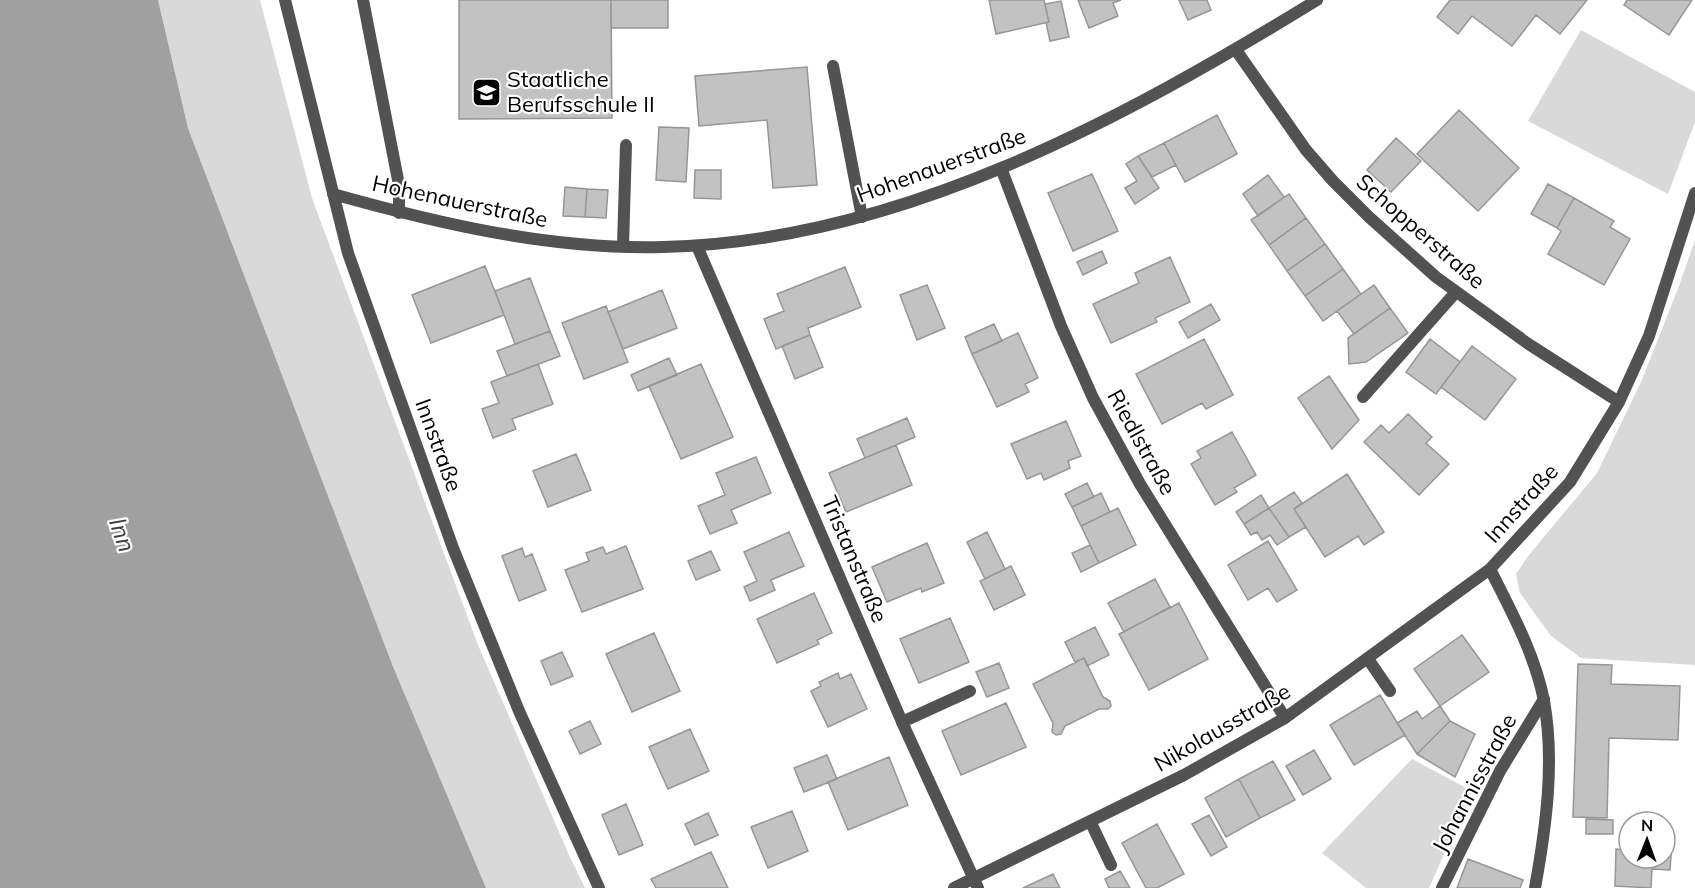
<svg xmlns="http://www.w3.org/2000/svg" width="1695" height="888" font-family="Mulish,sans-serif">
	<rect width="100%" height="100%" fill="#fff"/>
	<path fill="#d9d9d9" d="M158,0h102l52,198 166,447 91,210 16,33h-99l-94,-224 -204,-536z
		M1581,30l114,62v30l-27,72 -140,-73z
		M1695,240v425l-114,-7 -30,-22 -31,-43 -4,-19 13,-19 68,-82 44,-91 38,-96z
		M1412,759l60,32 -43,97h-63l-44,-35z"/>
	<path fill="#a0a0a0" d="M0,0h158l30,128 204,536 94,224h-486z"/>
	<path fill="#c2c2c2" stroke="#969696" stroke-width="1.5" d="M459,0h152l1,118 -153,1z
		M611,0h57v28h-57z
		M989,0h55l5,22 -53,12z
		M1078,0h43l-8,3 5,13 -29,12z
		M1179,0h28l4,10 -23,10z
		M1450,0h137l-27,34 -24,-19 -24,31 -40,-30 -14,18 -21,-17z
		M1627,0h65l-23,35 -45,-30z
		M1061,1l8,36 -19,4 -4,-18 3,-1 -4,-18z
		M807,67l10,118 -44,3 -6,-68 -68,6 -4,-50z
		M1459,110l60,58 -41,43 -61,-57z
		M1217,115l20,39 -52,28 -21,-39z
		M659,127l30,1 -3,54 -30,-2z
		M1396,138l25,23 -30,31 -24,-22z
		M1164,143l12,22 -24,12 -14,-21z
		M1138,156l21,32 -24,16 -10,-16 12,-7 -11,-17z
		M695,170h26v29l-27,-1z
		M1092,174l26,57 -45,20 -25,-58z
		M1268,175l16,22 -26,19 -15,-22z
		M1548,184l26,14 -17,30 -26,-14z
		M565,187l22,2 -2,28 -22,-1z
		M587,189l21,1 -2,28 -21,-1z
		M1289,194l17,24 -37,27 -18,-25z
		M1574,198l40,23 -4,6 20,12 -26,46 -56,-31 13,-23 -4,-3z
		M1306,218l19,26 -38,27 -18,-26z
		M1325,244l18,25 -38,27 -18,-25z
		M1102,251l5,12 -24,12 -6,-13z
		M1170,257l20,45 -35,16 2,4 -46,21 -18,-39 46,-21 -4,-10z
		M485,266l19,49 -73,28 -19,-48z
		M845,267l16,40 -53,21 2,7 -34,14 -12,-30 20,-8 -7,-17z
		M1343,269l18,25 -38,27 -18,-25z
		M530,278l20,53 -35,13 -20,-53z
		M927,285l18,43 -28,12 -17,-45z
		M1374,285l16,23 -36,26 -17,-23z
		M662,290l15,38 -54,21 -15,-37z
		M1211,304l9,16 -32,18 -9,-16z
		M606,306l22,56 -44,17 -22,-56z
		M1390,308l18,25 -42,29 -17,2 -1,-26z
		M994,324l8,17 -30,13 -7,-17z
		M550,331l10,25 -53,20 -10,-25z
		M1018,333l20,45 -13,6 4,8 -32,15 -25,-53z
		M810,335l13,32 -28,12 -13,-33z
		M1204,339l29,56 -27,14 -4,-6 -40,21 -26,-50z
		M1430,339l30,23 -24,32 -30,-22z
		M1472,346l44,33 -31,41 -44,-33z
		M669,358l8,17 -39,16 -7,-16z
		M538,364l15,40 -41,15 4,10 -23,9 -11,-29 17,-6 -8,-21z
		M701,364l32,73 -52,22 -32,-73z
		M1329,376l30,44 -27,29 -34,-51z
		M1408,414l24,23 -6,6 23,21 -30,31 -55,-53 17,-17 8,8z
		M907,418l8,19 -50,21 -8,-19z
		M1066,421l15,35 -13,5 2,7 -26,12 -3,-7 -14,6 -16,-35z
		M1232,432l24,43 -22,13 3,4 -22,13 -24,-41 10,-6 -4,-7z
		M896,445l16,40 -66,27 -17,-39z
		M576,454l15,36 -43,17 -15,-36z
		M756,457l15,36 -40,17 6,13 -27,11 -12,-28 27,-11 -9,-22z
		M1347,474l37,58 -20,13 -6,-9 -33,21 -31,-48z
		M1087,483l7,14 -22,10 -7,-13z
		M1294,492l8,11 -8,6 12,18 -17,10 -20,-29z
		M1101,493l9,19 -29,14 -9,-19z
		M1261,495l8,13 -25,16 -8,-12z
		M1118,508l18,37 -37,18 -18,-37z
		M1269,508l20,29 -12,8 -7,-10 -8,5 -5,-8 -6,3 -7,-11z
		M789,532l15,34 -33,14 4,10 -25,11 -6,-14 13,-6 -13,-29z
		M987,532l18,37 -20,10 -18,-37z
		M1268,541l29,49 -20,12 -9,-14 -20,12 -20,-35z
		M927,543l17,40 -22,9 -1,-4 -34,14 -15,-35z
		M1090,545l9,18 -18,9 -9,-19z
		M626,546l17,43 -61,23 -17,-42 24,-9 -3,-8 17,-6 3,7z
		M522,548l3,9 7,-3 14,36 -27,11 -17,-45z
		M711,551l9,19 -24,10 -8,-19z
		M1011,566l14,29 -31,15 -14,-29z
		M1155,579l15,28 -46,25 -16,-29z
		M814,593l18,40 -15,7 2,4 -42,19 -20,-44z
		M1179,603l29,56 -59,31 -30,-56z
		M950,618l19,44 -50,21 -19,-44z
		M1095,627l14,28 -22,11 -3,-8 -9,4 -10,-20z
		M654,633l26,58 -48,21 -26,-58z
		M1462,635l27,37 -49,34 -26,-37z
		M562,652l11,24 -22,9 -10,-24z
		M1084,658l19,39 7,4 1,5 -3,3h-9l-34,17 -4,8 -5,1 -4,-3 1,-9 -20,-39z
		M999,663l10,25 -22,9 -11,-25z
		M1578,664l34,1 -1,19 69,2 -2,54 -69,-2 -2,80 -34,-1z
		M838,673l2,6 11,-5 16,35 -39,18 -17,-36 10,-5 -2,-4z
		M1380,695l25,40 -51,30 -24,-40z
		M1006,703l20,44 -65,28 -19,-44z
		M1440,706l10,15 -33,33 -20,-31 20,-12 5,8z
		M590,721l11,23 -21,10 -11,-23z
		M1450,721l25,13 -20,43 -38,-23z
		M690,729l19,42 -41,18 -19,-42z
		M1314,750l17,29 -28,16 -17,-29z
		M827,755l10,24 -33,13 -10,-24z
		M889,757l19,48 -60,25 -20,-48z
		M1273,761l22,39 -35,18 -21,-39z
		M1239,779l21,39 -34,19 -21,-39z
		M626,804l17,41 -24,10 -17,-40z
		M792,811l16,40 -40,17 -17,-41z
		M708,813l10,22 -23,10 -10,-21z
		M1209,815l18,32 -16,9 -19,-32z
		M1586,819l27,1v14h-27z
		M1157,824l27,50 -27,14h-11l-24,-45z
		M1665,841l7,1 -2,28 -18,-1 -1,19 -36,-2 1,-37 13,1v8h36z
		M711,852l17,36h-72l-5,-9z
		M1468,859l55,21 -3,8h-63z
		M1120,871l10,17h-21l-4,-9z
		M1053,874l7,14h-37z"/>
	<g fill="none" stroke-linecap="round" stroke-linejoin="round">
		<path stroke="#525252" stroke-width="12" d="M363,0l36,185v28
			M833,66l29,151
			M623,246l3,-101
			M1363,397l93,-105
			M1368,659l22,32
			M902,722l68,-31
			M1091,823l20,42"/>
		<path stroke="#525252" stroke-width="12" d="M285,0l63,253 105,295 66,163 80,177
			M1236,50l70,100 27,31 36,36 67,60 91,66 92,59
			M1001,168l60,158 32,72 47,86 145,234
			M333,194c107,30 219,56 330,53 234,-5 459,-127 654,-247
			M697,246l205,476 76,166
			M1490,569c21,42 45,85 54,132 11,61 2,126 -9,187
			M954,888l230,-113 101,-57 205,-149 80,-87 49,-80 30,-66 46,-143
			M1442,888l58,-117 44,-72"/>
	</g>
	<defs>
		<symbol id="school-square" viewBox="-11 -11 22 22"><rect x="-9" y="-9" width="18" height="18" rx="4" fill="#000" stroke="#fff"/><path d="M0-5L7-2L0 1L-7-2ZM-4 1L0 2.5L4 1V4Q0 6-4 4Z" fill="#fff"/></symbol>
	</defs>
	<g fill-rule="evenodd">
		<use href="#school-square" x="470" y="76" width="33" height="33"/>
	</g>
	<g text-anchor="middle" stroke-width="4.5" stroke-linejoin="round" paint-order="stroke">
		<g font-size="22" fill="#000" stroke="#fff" text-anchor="start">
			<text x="507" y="87">Staatliche<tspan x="507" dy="25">Berufsschule II</tspan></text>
		</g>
		<g font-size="22" fill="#000" stroke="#fff">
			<text transform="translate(941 165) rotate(-20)" y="8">Hohenauerstraße</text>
			<text transform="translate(460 201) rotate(12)" y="8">Hohenauerstraße</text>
			<text transform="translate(1421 231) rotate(41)" y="8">Schopperstraße</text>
			<text transform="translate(1142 442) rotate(61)" y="8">Riedlstraße</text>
			<text transform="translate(439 445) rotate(70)" y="8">Innstraße</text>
			<text transform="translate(1521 503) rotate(-48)" y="8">Innstraße</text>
			<text transform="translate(855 559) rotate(67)" y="8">Tristanstraße</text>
			<text transform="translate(1222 727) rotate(-30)" y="8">Nikolausstraße</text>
			<text transform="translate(1474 783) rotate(-62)" y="8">Johannisstraße</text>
		</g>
		<g font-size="24" font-style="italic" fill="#414141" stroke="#fff">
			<text transform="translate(122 535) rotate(71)" y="8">Inn</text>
		</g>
	</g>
	<g transform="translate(1647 840) rotate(1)"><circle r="28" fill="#ffffff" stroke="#999999" stroke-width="1.5"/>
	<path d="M0-4.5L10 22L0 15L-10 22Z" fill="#000000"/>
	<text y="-9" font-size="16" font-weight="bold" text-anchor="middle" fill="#000000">N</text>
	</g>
</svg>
